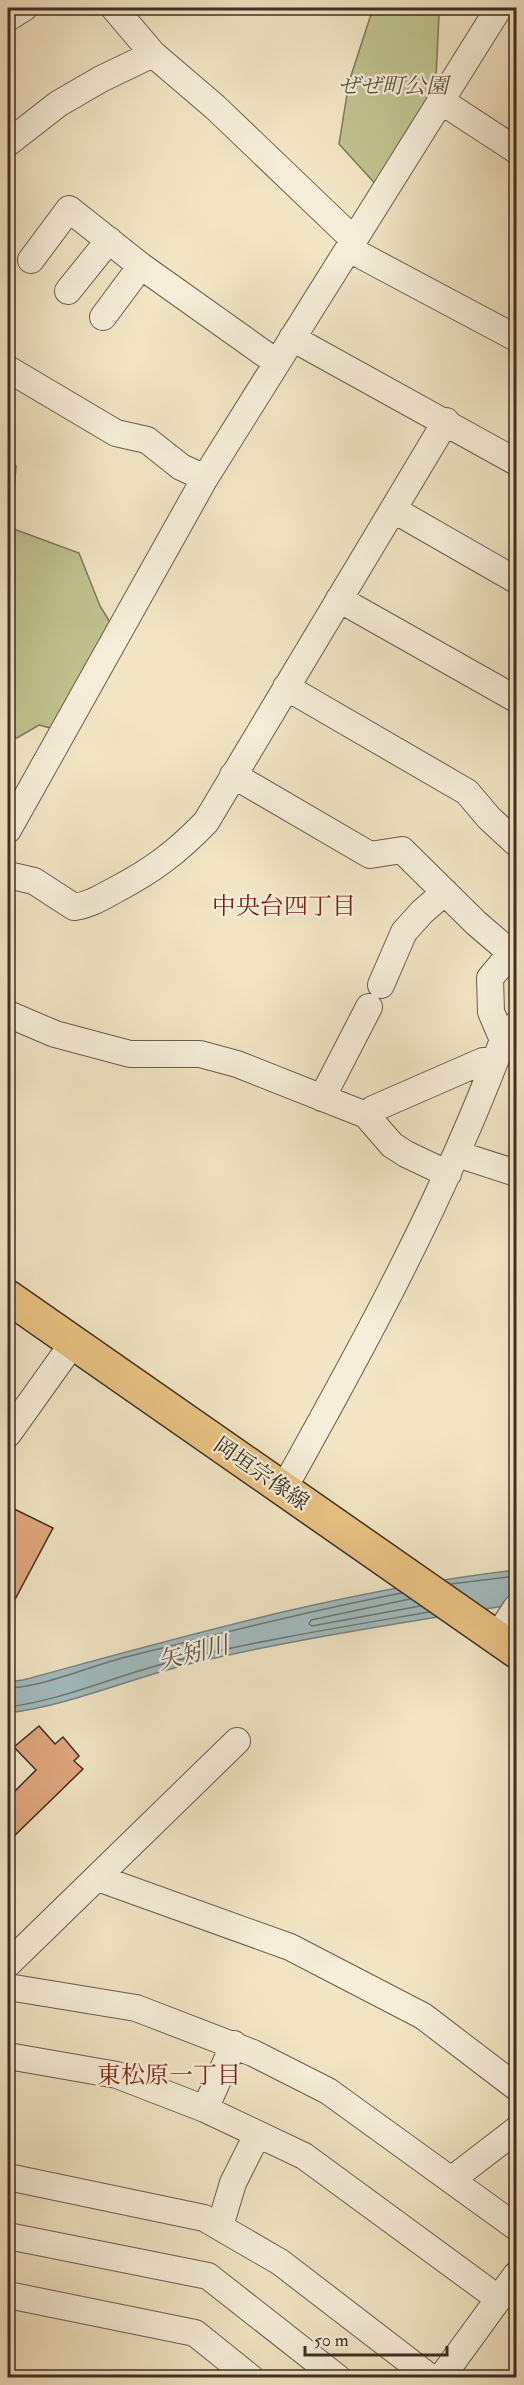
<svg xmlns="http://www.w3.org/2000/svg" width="524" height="2385" font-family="'IM FELL Double Pica','Noto Serif JP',serif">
	<rect width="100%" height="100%" fill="#f1e5c4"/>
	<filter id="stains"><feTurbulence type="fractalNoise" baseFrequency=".00333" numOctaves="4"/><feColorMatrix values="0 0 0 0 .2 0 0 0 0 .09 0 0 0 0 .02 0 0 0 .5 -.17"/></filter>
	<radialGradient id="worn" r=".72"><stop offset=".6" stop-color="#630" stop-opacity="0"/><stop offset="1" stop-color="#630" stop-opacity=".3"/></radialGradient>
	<path fill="#bfc390" stroke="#7e785a" stroke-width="1.5" d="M373,8h57l9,7 -4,83 -55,91 -41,-45 10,-62z
		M8,458l8,8 -5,62 68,25 21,53 10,16 -52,108 -19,-5 -22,13 -9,-3z"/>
	<path fill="#a1bcc0" stroke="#798381" stroke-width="1.5" d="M516,1570v34c-108,18 -217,34 -323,59 -62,15 -122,42 -185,50v-31l15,-2c162,-44 326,-91 493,-110z"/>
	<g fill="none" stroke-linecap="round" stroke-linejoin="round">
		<path stroke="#6f7572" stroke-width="1.5" d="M451,1584l65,-8
			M410,1599l-99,21 -2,4 3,2 108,-20
			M8,1688c35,-1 82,-22 118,-31 92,-23 183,-46 276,-64
			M8,1707c55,-7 107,-31 162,-45 85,-21 172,-35 259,-50"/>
	</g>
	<path fill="#e0a77f" stroke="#3d2e23" stroke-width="1.5" d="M8,1506l45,22 -40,75 -5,1z
		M39,1726l16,18 8,-7 16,19 -5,5 9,8 -75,73v-44l28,-28 -22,-23z"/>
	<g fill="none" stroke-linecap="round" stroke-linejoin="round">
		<defs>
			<path id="minor" d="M114,8l39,46 62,53 139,133
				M8,18l16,-10
				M441,101l75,49
				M8,143l50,-39 43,-25 52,-25
				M349,249l167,89
				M31,260l38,-51 72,57 135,96
				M68,291l41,-51
				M103,317l38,-51
				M292,338l224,124
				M8,369l108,64 31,7 34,27 24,11
				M394,510l122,70
				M339,599l177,100
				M286,687l181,105 22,26 27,25
				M233,775l137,80 32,-5 74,73 35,30
				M8,830l197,-352 294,-470
				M8,875l26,6 40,26c16,-2 28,-10 43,-18 36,-19 60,-37 89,-67l240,-401
				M381,985l23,-53 18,-20 23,-20
				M8,1014l47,20 75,20h70l37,10 129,51 26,30 14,9 42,20
				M503,1040l-12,-28 -1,-34 26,-31
				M322,1098l47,-91
				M366,1115l7,-6 110,-48h12
				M457,1154l59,19
				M8,1434l65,-91
				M284,1488c81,-145 161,-292 219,-448l13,-15
				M497,1637l19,-29
				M98,1878l192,69 133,69 93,71
				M8,1964l229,-223
				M8,1987l128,21 117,45 75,38 188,136
				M234,2044l-29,65 99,47 195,143
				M8,2056l109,19 88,34
				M8,2177l196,41 76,44 151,116
				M451,2180l65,-50
				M220,2226l13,-43 24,-48
				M8,2236l200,40 130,102
				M8,2295l187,38 56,45
				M441,2378l75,-103"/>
			<path id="major" d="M8,1297l508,354"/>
		</defs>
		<use href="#minor" stroke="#6a5c4b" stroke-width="28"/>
		<use href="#major" stroke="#3d2e23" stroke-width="36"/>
		<use href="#minor" stroke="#f6eed9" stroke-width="26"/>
		<use href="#major" stroke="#e8c282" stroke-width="33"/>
	</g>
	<g text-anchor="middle" stroke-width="4.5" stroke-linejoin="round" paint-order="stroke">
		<g font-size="22" font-style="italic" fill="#5e533e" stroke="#f6eed9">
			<text x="393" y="93">ぜぜ町公園</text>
		</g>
		<g font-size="22" fill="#3d2e23" stroke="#f6eed9">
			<text transform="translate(262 1473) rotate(35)" y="8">岡垣宗像線</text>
		</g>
		<g font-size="24" fill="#7a1f14" stroke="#f6eed9">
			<text x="284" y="914">中央台四丁目</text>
			<text x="169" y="2083">東松原一丁目</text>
		</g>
		<g font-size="24" font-style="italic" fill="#56524a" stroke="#f6eed9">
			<text transform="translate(193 1653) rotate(-14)" y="8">矢矧川</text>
		</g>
	</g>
	<rect width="524" height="2385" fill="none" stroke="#f1e5c4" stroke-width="30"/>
	<rect x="9" y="9" width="506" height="2367" fill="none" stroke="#3d2e23" stroke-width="3"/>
	<rect x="15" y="15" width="494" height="2355" fill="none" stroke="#3d2e23" stroke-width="1.5"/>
	<path d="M305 2346v9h142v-9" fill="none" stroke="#3d2e23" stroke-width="3"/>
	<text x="314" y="2346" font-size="18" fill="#3d2e23" stroke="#f6eed9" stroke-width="4.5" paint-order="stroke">50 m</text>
	<rect width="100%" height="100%" filter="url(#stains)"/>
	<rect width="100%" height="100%" fill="url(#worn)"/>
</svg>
